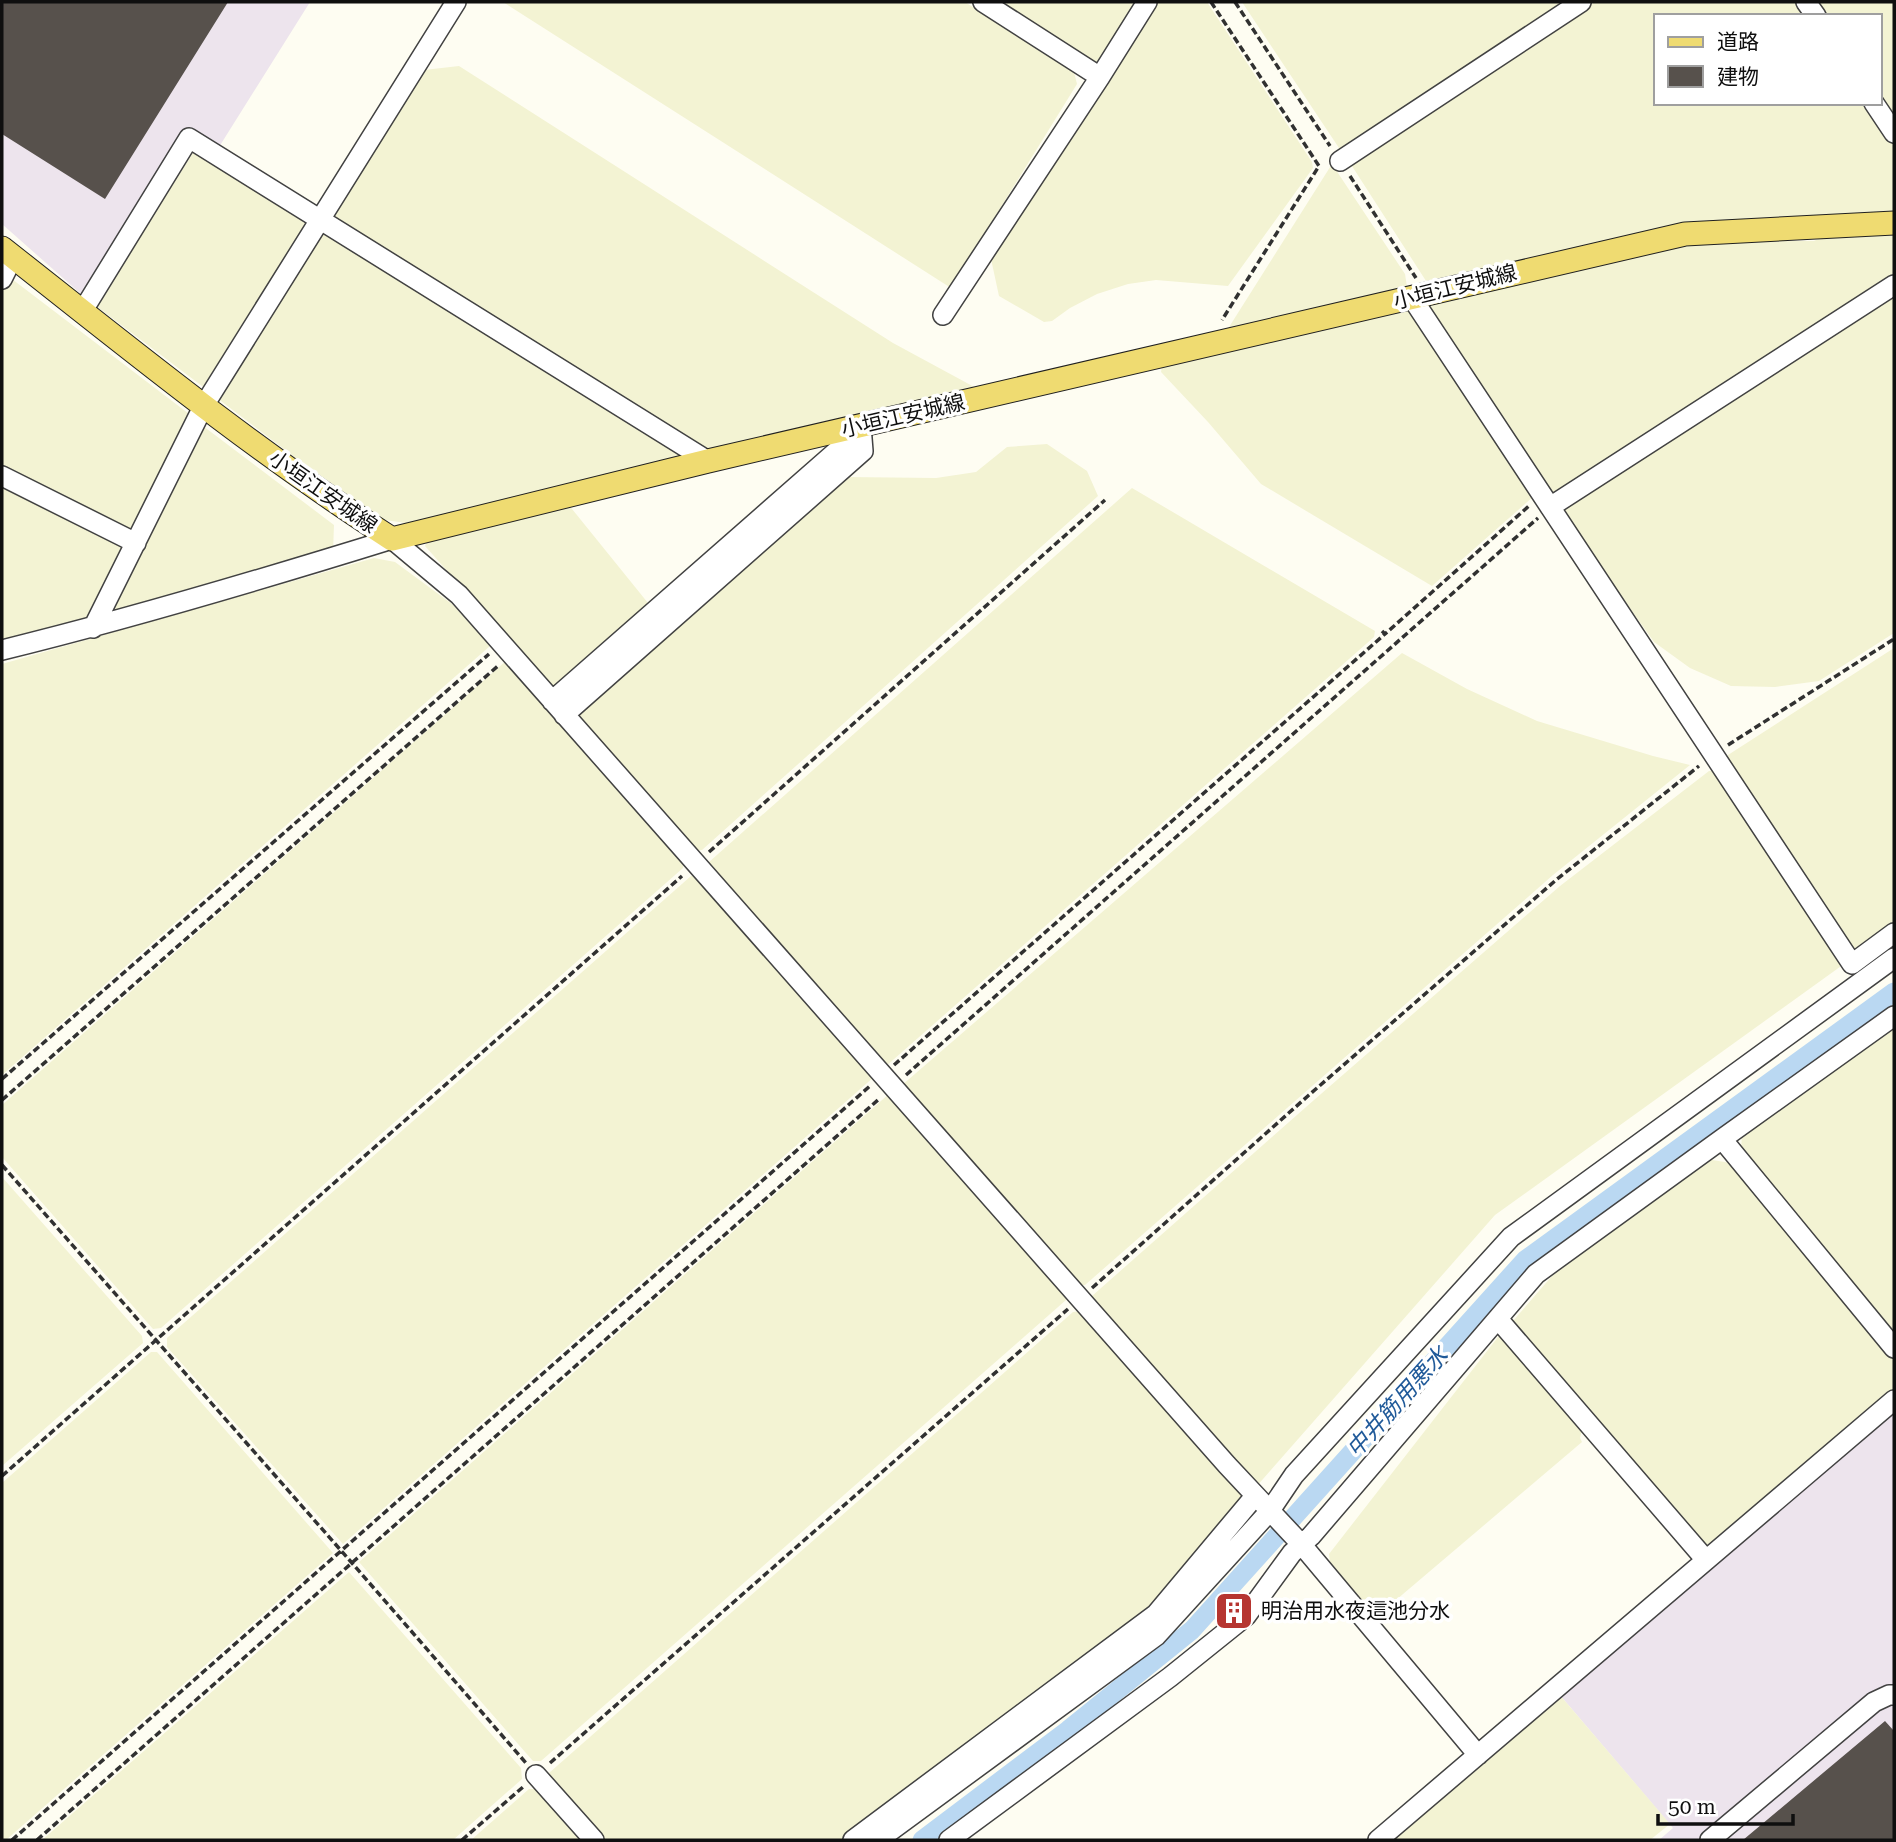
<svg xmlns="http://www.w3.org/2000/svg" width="1896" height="1842" font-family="'Roboto Serif','Noto Sans JP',serif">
	<rect width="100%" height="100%" fill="#fefdf2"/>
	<path fill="#ede4ed" d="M2,2h308l-91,145 -33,-20 -105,167 -79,-70z
		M1894,1409v431h-235l14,-12 -114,-134z"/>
	<path fill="#f3f3d3" d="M503,2h462l109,70 3,12 -126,204z
		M997,2h142l-36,59 -9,2z
		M1154,2h53l105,160 1,6 -85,118 -72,-6 -28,4 -31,10 -27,14 -18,13 -8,1 -45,-26 -8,-37z
		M1242,2h329l-221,146h-11z
		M1595,2h206l10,14h-155v87h213l25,38v75l-208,14 -258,54 -78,-121z
		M1812,2h82v125l-14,-24v-87h-59z
		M459,66l434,277 85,46 -267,66 -375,-234 -1,-8 89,-143z
		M201,152l106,67 3,8 -104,162 -110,-83 97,-153z
		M1332,164l73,110 2,13 -5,7 -178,41z
		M1894,230v47l-339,219 -130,-195 259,-60h130l16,-8z
		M330,233l353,222 1,7 -254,60 -24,1 -21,-3 -24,-12 -144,-110 104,-163z
		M8,276l185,141 -61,119 -130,-65v-184z
		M1894,292v341l-75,48 -44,6 -44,-1 -41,-18 -36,-26 -95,-133z
		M1400,308l13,1 121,187 -102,90 -171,-102 -53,-62 -47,-50 1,-6z
		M203,426l131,99 -1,27 -218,63 -4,-4z
		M1047,444l40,27 11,25 -396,354 -8,1 -122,-138 275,-236 89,1 40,-6 31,-25z
		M2,482l126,63 -36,77 -90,21z
		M1132,488l243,143 -1,6 -489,430 -176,-197v-8z
		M568,504l80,99 -94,88 -129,-145 2,-5z
		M374,558l21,4 57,42 38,42 -488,429v-411z
		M1894,648v279l-34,25 -8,-1 -124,-186v-10z
		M1402,653l65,36 70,32 116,35 37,9 -137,110 -468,410h-9l-175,-199z
		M507,660l176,200v8l-522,460 -8,1 -151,-172v-52z
		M1709,771h7l128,193 -349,251 -239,272 -164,-184v-7l222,-196 246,-214z
		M691,876h7l177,200 -532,468 -176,-197v-9z
		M1894,1022v313l-153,-181 1,-23z
		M890,1093l175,200 1,7 -525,461h-8l-174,-199z
		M1706,1159l25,4 163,194v33l-187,159 -194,-228 39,-45z
		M2,1177l140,159 1,7 -141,123z
		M1082,1311l165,188 -93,112 -308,229h-244l-52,-59 -1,-8 524,-461z
		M1501,1335l82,91 -3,12 2,4 -206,175 -46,-55 -1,-8 169,-217z
		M151,1352h6l176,201 -327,287h-4v-357z
		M349,1572l172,196 1,11 -69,61h-411z
		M1559,1694l111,130 -20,16h-260z
		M529,1789h10l46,51h-114z"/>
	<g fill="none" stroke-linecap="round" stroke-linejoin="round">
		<path stroke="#bad8f2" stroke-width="19" d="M922,1840l146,-110 124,-100 333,-370 369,-268"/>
	</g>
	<path fill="#57514c" d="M2,2h226l-123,197 -103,-65z
		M1885,1721l9,10v109h-151z"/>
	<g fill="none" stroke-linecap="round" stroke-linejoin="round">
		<defs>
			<path id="minor" d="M983,2l117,75 47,-75
				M1806,2l10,14
				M1874,103l20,30
				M1340,161l241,-159
				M2,279l11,-22
				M1412,298l440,666 42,-31
				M82,312l107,-174 519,323
				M943,315l157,-238
				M2,476l134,67
				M1550,507l344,-222
				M93,628l110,-221 253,-405
				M2,650c131,-32 261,-71 390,-111l67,56 768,870 75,80 176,210
				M552,701l294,-258 15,-17
				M564,715l299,-264 -2,-25
				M1722,1139l172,209
				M1498,1319l208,241
				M536,1775l58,65
				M853,1840l303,-226 99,-118
				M878,1840l278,-204 113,-124 25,-37 217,-238 383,-279
				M949,1840l221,-163 76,-61 46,-63 19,-17 225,-262 186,-135 172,-123
				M1378,1840l516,-440
				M1710,1840l164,-138 15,-7h5"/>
			<path id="major" d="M2,248c128,101 253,203 390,291l316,-78 977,-227 209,-11"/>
		</defs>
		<use href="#minor" stroke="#424242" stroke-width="22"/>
		<use href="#major" stroke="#202020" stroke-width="25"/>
		<path stroke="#313131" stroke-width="3.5" stroke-dasharray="7 3.5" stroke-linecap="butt" d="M1211,2l108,164 -97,154
			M1235,2l95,144
			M1350,176l66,102
			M1382,631l3,3 145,-129
			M1728,745l166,-106
			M709,852l396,-352
			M894,1065l491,-431
			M906,1075l632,-557
			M2,1079l487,-425
			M2,1100l497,-435
			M2,1165l350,398 174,200
			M1092,1288l217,-193 247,-215 143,-114
			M2,1476l680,-600
			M550,1763l518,-454
			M12,1840l858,-754
			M37,1840l842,-741
			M462,1840l61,-53"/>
		<use href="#minor" stroke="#fff" stroke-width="19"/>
		<use href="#major" stroke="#efdb71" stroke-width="23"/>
	</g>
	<defs>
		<symbol id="building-square" viewBox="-11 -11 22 22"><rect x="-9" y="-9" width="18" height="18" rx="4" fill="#b63530" stroke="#fff"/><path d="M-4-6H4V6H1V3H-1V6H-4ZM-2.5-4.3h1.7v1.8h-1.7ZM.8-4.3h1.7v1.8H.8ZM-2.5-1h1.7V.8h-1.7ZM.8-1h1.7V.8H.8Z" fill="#fff"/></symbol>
	</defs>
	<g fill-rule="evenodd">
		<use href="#building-square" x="1212" y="1589" width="44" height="44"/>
	</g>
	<g text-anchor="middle" stroke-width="7" stroke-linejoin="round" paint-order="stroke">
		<g font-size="21" fill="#0f0f0f" stroke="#fff">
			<text transform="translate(1455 287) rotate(-14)" y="7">小垣江安城線</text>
			<text transform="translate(903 416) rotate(-13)" y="7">小垣江安城線</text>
			<text transform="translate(323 492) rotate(35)" y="7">小垣江安城線</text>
		</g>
		<g font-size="21" fill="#0f0f0f" stroke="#fff" text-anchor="start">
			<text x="1261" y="1618">明治用水夜這池分水</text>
		</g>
		<g font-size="23" font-style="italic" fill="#205a99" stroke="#fff">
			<text transform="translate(1397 1402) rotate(-48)" y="8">中井筋用悪水</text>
		</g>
	</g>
	<rect width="1896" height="1842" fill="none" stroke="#0f0f0f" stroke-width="7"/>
	<rect x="1654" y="14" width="228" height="91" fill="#ffffff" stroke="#9f9f9f" stroke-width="2"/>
	<rect x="1668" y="37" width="35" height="10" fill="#efdb71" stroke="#9f9f9f" stroke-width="2"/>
	<text x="1717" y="49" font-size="21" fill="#0f0f0f">道路</text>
	<rect x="1668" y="66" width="35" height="21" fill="#57514c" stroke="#9f9f9f" stroke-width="2"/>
	<text x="1717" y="84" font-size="21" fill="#0f0f0f">建物</text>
	<path d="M1658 1814v10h135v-10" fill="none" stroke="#0f0f0f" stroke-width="3.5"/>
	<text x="1668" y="1814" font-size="21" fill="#0f0f0f" stroke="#ffffff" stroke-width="5" paint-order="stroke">50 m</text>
</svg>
